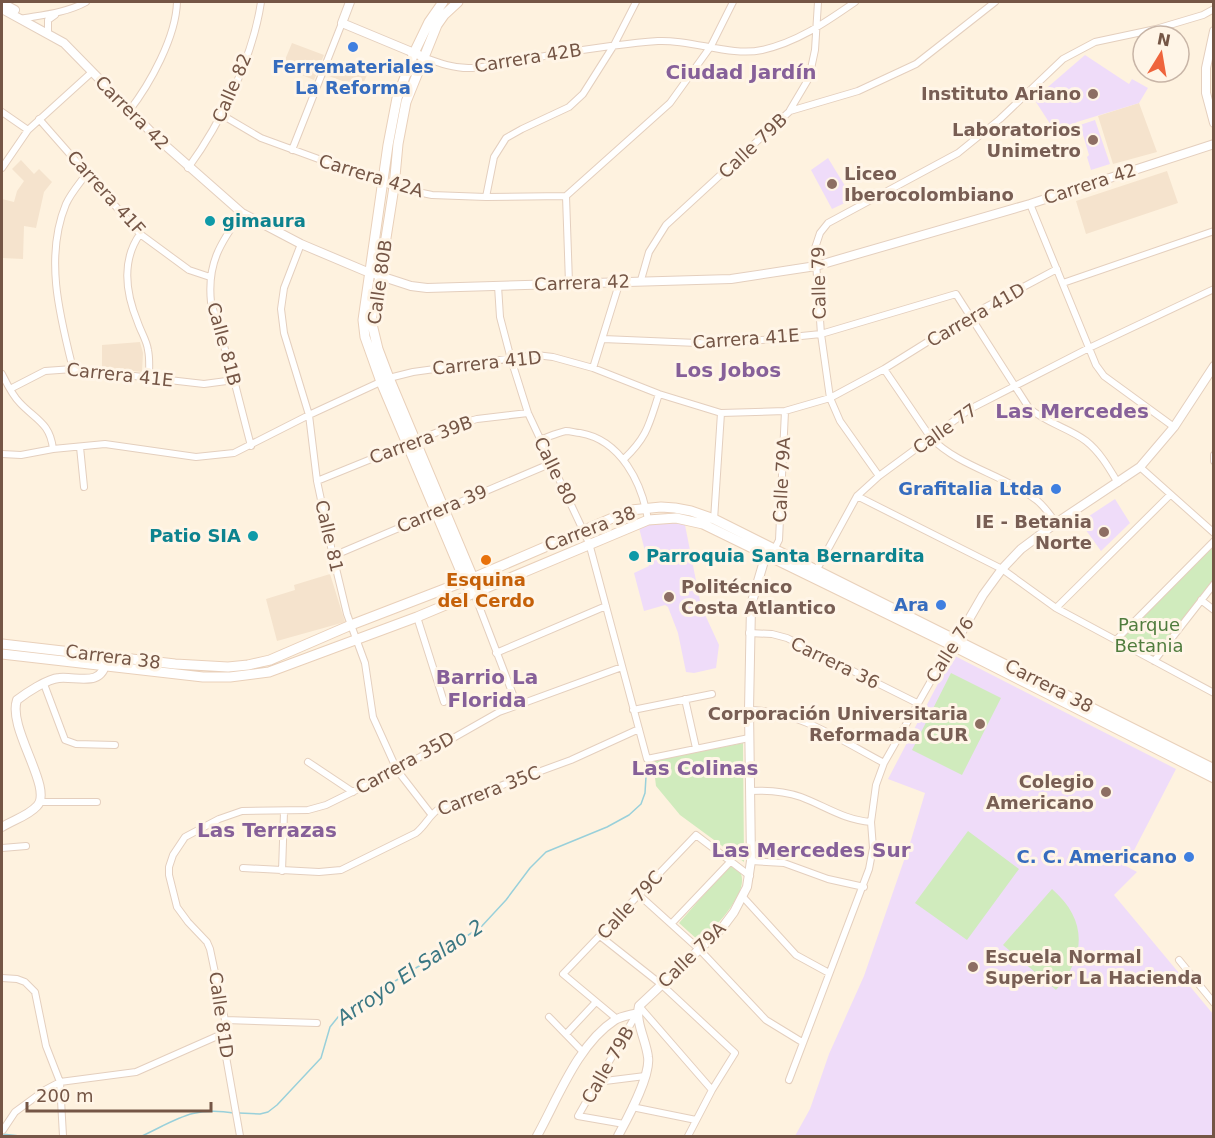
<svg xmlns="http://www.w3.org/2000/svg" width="1215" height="1138" font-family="'DejaVu Sans',sans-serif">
	<rect width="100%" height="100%" fill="#fef2df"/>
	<path fill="#f5e3cd" d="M292,43l32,12 -10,25 -32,-13z
		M335,61l32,14 -6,13 -32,-12z
		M1139,103l18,49 -44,12 -15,-48z
		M21,160l13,14 5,-5 13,13 -8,10 -8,36 -12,-2 -1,33 -21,-1v-59l12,3 3,-11 7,-10 -12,-12z
		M1167,171l11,32 -92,31 -10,-33z
		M140,342l3,11 -1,19 -40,-5v-22z
		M330,574l15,48 -68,19 -11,-42 29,-9 -1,-5z"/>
	<path fill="#efdcf9" d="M1085,55l44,29 3,-5 16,9 -9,15 -62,19 -21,11 -22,-34z
		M1095,120l15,44 -19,6 -4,-13 2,-2 -9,-30z
		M828,158l25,41 -21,10 -21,-39z
		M1115,499l15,24 -29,28 -21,-29z
		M653,523h25l7,2 16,81 18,39 -3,23 -22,5 -8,-1 -8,-39 -10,-26 -3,-2 -21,6 -10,-38 15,-7 -10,-38z
		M953,655l223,114 -50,97 11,6 -23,23 99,119v122h-418l15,-27 19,-55 35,-78 47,-136 14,-47 -37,-14z"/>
	<path fill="#d0ebbd" d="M1213,541v42l-59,78 -38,-21z
		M951,673l50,25 -39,77 -50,-25z
		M743,743l1,119 -64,-47 -24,-29 -3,-25z
		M968,831l51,38 -52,71 -52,-37z
		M730,865c6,4 12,6 12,14 2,18 -29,52 -43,62l-20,-18z
		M1052,889c35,30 35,67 4,101l-53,-45z"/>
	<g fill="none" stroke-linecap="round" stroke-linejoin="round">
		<path stroke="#99d0da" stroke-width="1.5" d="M239,1113l21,1 8,-2 9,-7 44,-47 9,-31 8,-10 143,-90 25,-27 24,-32 16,-16 61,-25 22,-12 12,-11 4,-11 2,-33
			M2,1134l18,2
			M142,1136c36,-17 51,-30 92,-23"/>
		<defs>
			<path id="minor" d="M20,19c22,-4 46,-6 66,-17
				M48,33v-13l7,-5
				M423,57c16,6 32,12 49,11 18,-1 36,-6 54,-9 44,-7 87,-15 132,-18 33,-2 73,16 104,9 36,-8 64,-28 93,-48
				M790,110l19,-32 6,-28 3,-48
				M129,111c21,-27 47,-74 48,-109
				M2,112l26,18
				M222,115l39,23 137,50 34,7 54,2 80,-1
				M39,119l101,115 49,36 21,7
				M292,150l50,-127
				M2,168l26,-38 64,-58
				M188,168c33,-45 65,-111 73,-166
				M566,196l104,-93 41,-57 22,-44
				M566,196l3,87
				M486,197l8,-40 12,-19 16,-9 47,-22 14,-13 31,-49 22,-43
				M1030,204l66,161 8,11 70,51
				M242,213c-22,30 -35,51 -31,89l23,78 17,66
				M140,234c-19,27 -14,60 -2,89 3,9 9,18 10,27 2,9 1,19 1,28
				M301,244l-17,44 -3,21 3,24 25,82 8,66 16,75 14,58 18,49 8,54 24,53 34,44
				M641,280l8,-28 17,-27 124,-114 68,-20 58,-27 79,-62
				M1063,283l151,-52
				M498,286l2,31 11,42 17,54 61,130 58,216 102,-21
				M603,339l118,5 100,-10 135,-40 73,114c17,15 40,20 57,33 14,11 23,27 32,42
				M593,368l27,-87
				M73,369c-13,-52 -29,-112 -7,-165 5,-11 14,-21 21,-31
				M884,369l47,69c29,29 71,36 104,61 9,6 15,16 21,24
				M2,374c5,10 10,21 18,29 16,17 30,20 33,46
				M10,389l35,-18 28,-2 131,15 30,-4
				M539,440c9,-3 18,-7 27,-9 5,0 10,2 14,2 41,7 62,50 68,87
				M80,447l4,40
				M2,454l19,1 32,-6 52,-5 91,13 38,-4 75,-38 80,-37 24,-6 123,-17 17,2 40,11 66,26 62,19 64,-2 45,-13 54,-29 85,-53 88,-47
				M1214,455v6
				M624,459c24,-23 25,-35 35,-65
				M1140,467l74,66
				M879,476l-39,-55 -10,-23 -9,-64 -6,-86 5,-15 8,-10 130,-70 42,-34 63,-60 32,-17 61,-13 47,-14 11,-6
				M317,481l138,-56 22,-6 51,-6
				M857,496l145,73 54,39 158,85
				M714,520l7,-107
				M774,550l5,-10 6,-129
				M333,556l219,-93
				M816,571l41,-75 22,-20 91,-67 119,-61 125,-59
				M474,593l43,112
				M1201,600l13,10
				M1056,608l114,-113
				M417,617l27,85
				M749,633l23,1 15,4 130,65
				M1116,640l98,-99
				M496,653l110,-47
				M1154,661l60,-77
				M44,684l21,56 11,4 39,1
				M685,699l11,49
				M633,710l79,-16
				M749,710c49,0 93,31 135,53
				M308,762l45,30
				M750,791c17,-1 34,0 51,6 24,9 43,23 70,25
				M40,802h57
				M2,848l24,-2
				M751,861l33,2 44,16 36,8
				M243,868l76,4 22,-2 75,-37c10,-8 13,-18 24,-25l131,-48 68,-31
				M282,871l2,-59
				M638,894l62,56 66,70 36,22
				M743,897l53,58 33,18
				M672,923l59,-62
				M600,936l62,49 73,68 -23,37 -24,46
				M1179,960l35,43
				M2,978l15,1 8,3 10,10 11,54 14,36 3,54
				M639,1006l73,84
				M549,1017l33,34
				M617,1019l-54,-45 133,-139 54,41
				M225,1020l92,3
				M567,1033l28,-30
				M789,1080l80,-211 4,-21 -2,-26 5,-37 8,-22 68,-119
				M597,1082l48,-6
				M632,1107l64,13
				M624,1124l-46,-8 59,-103
				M3,1130l12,-18 30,-22 15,-8 76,-10 86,-38
				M240,1136l-18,-102 3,-14 -15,-71 -3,-7 -19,-20 -11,-15 -8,-32v-8l4,-12 12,-18 34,-18 23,-8 66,-1 18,-5 71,-35 102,-58 123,-45"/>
			<path id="tertiary" d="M350,2l-8,21 77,32
				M2,3l13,7
				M2,9l62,34 94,96 84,74 59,31 64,27 46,15 16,2 304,-9 85,-13 214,-62 184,-60
				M1214,31l-8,37v25l8,30
				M957,640l26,-45 19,-26 19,-20 35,-26 84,-56 34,-40 40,-61
				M2,827c11,-7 26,-11 35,-21 17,-17 -30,-78 -20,-106 9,-7 30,-21 42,-22 18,-2 43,10 47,-17
				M537,1136c21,-38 41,-92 78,-116 6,-4 15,-5 22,-7
				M618,1136c9,-17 33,-60 30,-79 -2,-17 -13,-35 -9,-51l83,-78 12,-16 13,-25 4,-26 -2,-151 2,-105 13,-44 6,-9"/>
			<path id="secondary" d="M443,2l-14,20 -15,31 -17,45 -9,47 -25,175 2,17 16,45 86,204
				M458,2l-14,13 -7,10 -31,77 -8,42 -4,43 -14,89 -9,44 7,29 11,29 84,200 1,15
				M2,644l173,20 53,3 20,-2 22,-5 81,-35 122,-47 158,-68 30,-3 14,1 16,3 23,8 500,250
				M2,654l201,23h27l39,-5 148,-55 231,-97 28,-2 27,6 248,121 263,133"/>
		</defs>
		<use href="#minor" stroke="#e4cfbe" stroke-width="8"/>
		<use href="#tertiary" stroke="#e4cfbe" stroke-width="10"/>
		<use href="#secondary" stroke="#e9d0ba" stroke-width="11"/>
		<use href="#minor" stroke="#fff" stroke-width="6"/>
		<use href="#tertiary" stroke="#fff" stroke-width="8"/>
		<use href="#secondary" stroke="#fff" stroke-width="9"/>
	</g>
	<g fill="#3f7fe0" stroke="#fff5e7" stroke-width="2">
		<circle cx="353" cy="47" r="6"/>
		<circle cx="1056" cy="489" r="6"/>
		<circle cx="941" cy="605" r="6"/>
		<circle cx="1189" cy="857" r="6"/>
	</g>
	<g fill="#8d6e63" stroke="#fff5e7" stroke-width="2">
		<circle cx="1093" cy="94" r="6"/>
		<circle cx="1093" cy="140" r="6"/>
		<circle cx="832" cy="184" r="6"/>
		<circle cx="1104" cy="532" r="6"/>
		<circle cx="669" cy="597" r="6"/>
		<circle cx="980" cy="724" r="6"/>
		<circle cx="1106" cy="792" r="6"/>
		<circle cx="973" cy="967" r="6"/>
	</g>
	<g fill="#0f9aa8" stroke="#fff5e7" stroke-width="2">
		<circle cx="210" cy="221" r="6"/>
		<circle cx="253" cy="536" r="6"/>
		<circle cx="634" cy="556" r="6"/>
	</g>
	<circle fill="#e8710a" stroke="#fff5e7" stroke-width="2" cx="486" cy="560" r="6"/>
	<g text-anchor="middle" stroke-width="6" stroke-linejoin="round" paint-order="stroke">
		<g font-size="18" fill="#755646" stroke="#fff5e7">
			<text transform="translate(528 58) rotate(-9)" y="6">Carrera 42B</text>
			<text transform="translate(232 88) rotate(-67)" y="6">Calle 82</text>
			<text transform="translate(132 113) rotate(45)" y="6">Carrera 42</text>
			<text transform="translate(753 146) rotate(-43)" y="6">Calle 79B</text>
			<text transform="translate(371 176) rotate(17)" y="6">Carrera 42A</text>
			<text transform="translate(1090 184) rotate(-18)" y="6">Carrera 42</text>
			<text transform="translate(106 193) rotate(48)" y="6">Carrera 41F</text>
			<text transform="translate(380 282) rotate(-82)" y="6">Calle 80B</text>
			<text transform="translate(582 283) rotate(-2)" y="6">Carrera 42</text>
			<text transform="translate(819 283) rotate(-91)" y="6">Calle 79</text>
			<text transform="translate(976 315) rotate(-30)" y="6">Carrera 41D</text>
			<text transform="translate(746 339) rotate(-4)" y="6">Carrera 41E</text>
			<text transform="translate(224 344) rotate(75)" y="6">Calle 81B</text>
			<text transform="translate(487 363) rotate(-6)" y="6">Carrera 41D</text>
			<text transform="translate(120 375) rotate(6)" y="6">Carrera 41E</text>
			<text transform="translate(945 429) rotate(-35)" y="6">Calle 77</text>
			<text transform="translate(421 440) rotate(-20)" y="6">Carrera 39B</text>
			<text transform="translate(555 471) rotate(64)" y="6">Calle 80</text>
			<text transform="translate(782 480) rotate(-87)" y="6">Calle 79A</text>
			<text transform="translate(442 509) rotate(-23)" y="6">Carrera 39</text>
			<text transform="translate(590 529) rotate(-21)" y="6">Carrera 38</text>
			<text transform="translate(329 536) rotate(77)" y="6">Calle 81</text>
			<text transform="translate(950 650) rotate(-58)" y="6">Calle 76</text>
			<text transform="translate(113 657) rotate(7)" y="6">Carrera 38</text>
			<text transform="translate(835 663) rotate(26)" y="6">Carrera 36</text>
			<text transform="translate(1049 686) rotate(27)" y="6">Carrera 38</text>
			<text transform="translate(405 763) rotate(-29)" y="6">Carrera 35D</text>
			<text transform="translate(489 791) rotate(-21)" y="6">Carrera 35C</text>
			<text transform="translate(630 905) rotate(-47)" y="6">Calle 79C</text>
			<text transform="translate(692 955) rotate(-44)" y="6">Calle 79A</text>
			<text transform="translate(221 1015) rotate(82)" y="6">Calle 81D</text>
			<text transform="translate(608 1065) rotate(-60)" y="6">Calle 79B</text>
		</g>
		<g font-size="18" font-weight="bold" fill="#366cbe" stroke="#fff5e7" text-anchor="end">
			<text x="353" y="73" text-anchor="middle">Ferremateriales<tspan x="353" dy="21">La Reforma</tspan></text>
			<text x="1044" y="495">Grafitalia Ltda</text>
			<text x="929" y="611">Ara</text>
			<text x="1177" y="863">C. C. Americano</text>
		</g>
		<g font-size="18" font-weight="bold" fill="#785e54" stroke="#fff5e7" text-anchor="end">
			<text x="1081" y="100">Instituto Ariano</text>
			<text x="1081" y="136">Laboratorios<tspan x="1081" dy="21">Unimetro</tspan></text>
			<text x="844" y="180" text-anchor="start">Liceo<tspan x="844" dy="21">Iberocolombiano</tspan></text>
			<text x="1092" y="528">IE - Betania<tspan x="1092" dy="21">Norte</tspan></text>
			<text x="681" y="593" text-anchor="start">Politécnico<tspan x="681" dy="21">Costa Atlantico</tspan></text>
			<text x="968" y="720">Corporación Universitaria<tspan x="968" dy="21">Reformada CUR</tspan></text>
			<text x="1094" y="788">Colegio<tspan x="1094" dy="21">Americano</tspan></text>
			<text x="985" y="963" text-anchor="start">Escuela Normal<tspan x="985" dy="21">Superior La Hacienda</tspan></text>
		</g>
		<g font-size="18" font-weight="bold" fill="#0d838f" stroke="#fff5e7" text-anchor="start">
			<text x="222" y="227">gimaura</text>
			<text x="241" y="542" text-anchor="end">Patio SIA</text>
			<text x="646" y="562">Parroquia Santa Bernardita</text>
		</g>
		<g font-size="18" font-weight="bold" fill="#c56008" stroke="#fff5e7">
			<text x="486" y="586">Esquina<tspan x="486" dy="21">del Cerdo</tspan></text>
		</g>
		<g font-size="18" fill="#507c3d" stroke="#fff5e7">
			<text x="1149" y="631">Parque<tspan x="1149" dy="21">Betania</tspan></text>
		</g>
		<g font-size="20" font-weight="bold" fill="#866099" stroke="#fff5e7">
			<text x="741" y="79">Ciudad Jardín</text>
			<text x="728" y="377">Los Jobos</text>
			<text x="1072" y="418">Las Mercedes</text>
			<text x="487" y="684">Barrio La<tspan x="487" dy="23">Florida</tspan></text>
			<text x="695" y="775">Las Colinas</text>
			<text x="267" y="837">Las Terrazas</text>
			<text x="811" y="857">Las Mercedes Sur</text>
		</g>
		<g font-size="20" font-style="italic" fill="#3b7783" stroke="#fff5e7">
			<text transform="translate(410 972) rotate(-34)" y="7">Arroyo El Salao 2</text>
		</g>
	</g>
	<rect width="1215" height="1138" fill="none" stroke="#755646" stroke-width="6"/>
	<g transform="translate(1161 54) rotate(11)"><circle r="28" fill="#fff5e7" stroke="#c8b5a7" stroke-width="1.5"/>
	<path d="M0-4.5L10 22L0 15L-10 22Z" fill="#ef643c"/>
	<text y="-9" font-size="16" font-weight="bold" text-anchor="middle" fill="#755646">N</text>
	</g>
	<path d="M27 1102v9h184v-9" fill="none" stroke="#755646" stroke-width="3"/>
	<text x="36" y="1102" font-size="18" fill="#755646" stroke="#fff5e7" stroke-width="4.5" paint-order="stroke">200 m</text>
</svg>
